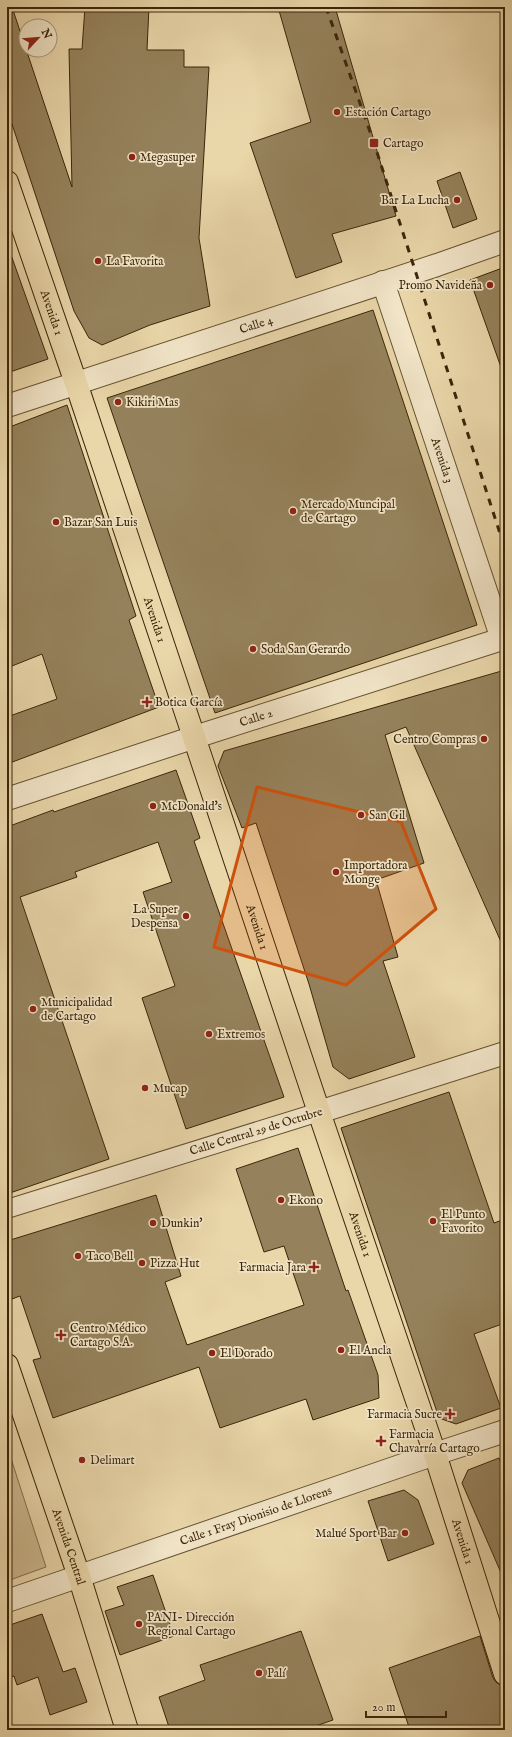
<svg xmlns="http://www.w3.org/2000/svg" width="512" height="1737" font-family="'IM FELL English',serif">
	<rect width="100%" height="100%" fill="#e9d6a9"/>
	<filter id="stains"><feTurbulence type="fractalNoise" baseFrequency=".005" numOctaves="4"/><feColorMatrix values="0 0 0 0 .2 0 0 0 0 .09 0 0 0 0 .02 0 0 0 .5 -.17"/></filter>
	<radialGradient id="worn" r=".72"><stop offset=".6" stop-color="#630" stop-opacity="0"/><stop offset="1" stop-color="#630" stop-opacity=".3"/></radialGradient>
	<path fill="#cbb88e" stroke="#836f4c" d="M7,1446l39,121 -39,14z"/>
	<path fill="#95825c" stroke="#3b2609" d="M7,7h5l60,180 -3,-138h13l3,-42h64l-2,43h37v17h25l-10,171 11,68 -60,19 -48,20 -13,-7 -15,-27 -67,-202z
		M278,7h57l61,209 -64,18 10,28 -46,16 -46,-135 61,-21z
		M460,172l17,47 -24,9 -16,-47z
		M7,252h3l38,107 -41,14z
		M505,267v103h-3l-32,-90z
		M373,310l104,315 -262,88 -108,-315z
		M67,405l69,211 -7,4 30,87 -152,57v-47l50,-18 -15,-45 -35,14v-240z
		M505,670v281l-99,-224 -21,8 39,128 -48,17 22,77 -15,4 32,96 -66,22 -16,-12 -24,-83 -53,-161 -14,5 -24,-62 6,-15z
		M176,770l24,68 -6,3 90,256 -98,32 -44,-131 33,-12 -32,-94 29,-10 -14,-40 -83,30 2,5 -57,20 89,262 -102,35v-367l46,-17 1,2z
		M449,1092l45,131 11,-4v104l-31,11 27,74 -45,16 -17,-6 -98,-290z
		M298,1148l48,143 2,-1 30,85 1,23 -66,22 -7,-21 -86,29 -21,-61 -146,51 -20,-58 8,-2 -21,-62 -8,3 -5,-15v-43l149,-46 25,81 -16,6 22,63 117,-40 -20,-59 -20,6 -28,-83z
		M499,1458l6,16v108l-43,-99 6,-13z
		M404,1490l14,10 16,44 -46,17 -20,-60z
		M153,1575l21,61 -54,19 -15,-44 19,-6 -7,-18z
		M42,1614l21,58 12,-4 12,34 -37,13 -12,-38 -21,8 -3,-9 -7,3v-53z
		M301,1631l32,89 -29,10h-134l-11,-33 46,-17 -5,-15z
		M480,1636l13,42 4,5 8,3v39l-14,5h-81l-21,-62z"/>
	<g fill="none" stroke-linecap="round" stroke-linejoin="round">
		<defs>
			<path id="pedestrian" d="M7,1209l312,-97"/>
			<g id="minor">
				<path id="s1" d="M383,282l119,357"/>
				<path d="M319,1112l186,-59"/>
				<path id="s2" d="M7,1601l428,-147 70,-23"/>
			</g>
			<g id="tertiary">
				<path id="s3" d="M7,406l430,-141 68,-24"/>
				<path id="s4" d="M7,799l188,-62 310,-99"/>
			</g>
			<g id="primary">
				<path id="s5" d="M7,182l69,201 243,729 116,342 70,220"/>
				<path id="s6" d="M7,1365l72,211 48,154"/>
			</g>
		</defs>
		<use href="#pedestrian" stroke="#665231" stroke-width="20"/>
		<use href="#minor" stroke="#665231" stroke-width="24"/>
		<use href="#tertiary" stroke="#665231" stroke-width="24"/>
		<use href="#primary" stroke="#3b2609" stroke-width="24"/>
		<use href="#pedestrian" stroke="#f1e4c7" stroke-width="18"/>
		<use href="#minor" stroke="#f1e4c7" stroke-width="22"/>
		<use href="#tertiary" stroke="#f1e4c7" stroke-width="22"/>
		<use href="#primary" stroke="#e9d6a9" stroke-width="22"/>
		<path stroke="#3b2609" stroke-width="3" stroke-dasharray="7 7" stroke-linecap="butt" d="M326,7l48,136 131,406"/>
	</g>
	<path fill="#ce510c" fill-opacity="0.2" stroke="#ce510c" stroke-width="3" stroke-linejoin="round" d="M257,787l144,35 35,87 -90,76 -132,-38z"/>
	<g fill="#8f2418" stroke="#f1e4c7" stroke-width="1.5">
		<circle cx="337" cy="112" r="4"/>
		<rect x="369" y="138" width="10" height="10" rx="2"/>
		<circle cx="132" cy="157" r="4"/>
		<circle cx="457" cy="200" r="4"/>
		<circle cx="98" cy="261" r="4"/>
		<circle cx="490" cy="285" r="4"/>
		<circle cx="118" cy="402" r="4"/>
		<circle cx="293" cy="511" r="4"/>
		<circle cx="56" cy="522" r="4"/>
		<circle cx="253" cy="649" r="4"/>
		<path d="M145 696h4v4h4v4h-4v4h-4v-4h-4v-4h4z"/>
		<circle cx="484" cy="739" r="4"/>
		<circle cx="153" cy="806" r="4"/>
		<circle cx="361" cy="815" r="4"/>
		<circle cx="336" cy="872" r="4"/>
		<circle cx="186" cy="916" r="4"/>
		<circle cx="33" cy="1009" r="4"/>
		<circle cx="209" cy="1034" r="4"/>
		<circle cx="145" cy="1088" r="4"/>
		<circle cx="281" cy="1200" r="4"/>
		<circle cx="433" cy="1221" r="4"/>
		<circle cx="153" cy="1223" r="4"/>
		<circle cx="78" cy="1256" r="4"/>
		<circle cx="142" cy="1263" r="4"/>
		<path d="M312 1261h4v4h4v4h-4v4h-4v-4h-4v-4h4z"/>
		<path d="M59 1329h4v4h4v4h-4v4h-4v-4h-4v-4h4z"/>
		<circle cx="341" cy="1350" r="4"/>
		<circle cx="212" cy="1353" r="4"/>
		<path d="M448 1408h4v4h4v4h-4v4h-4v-4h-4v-4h4z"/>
		<path d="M379 1435h4v4h4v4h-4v4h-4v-4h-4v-4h4z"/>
		<circle cx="82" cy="1460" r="4"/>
		<circle cx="405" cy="1533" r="4"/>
		<circle cx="139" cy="1624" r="4"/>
		<circle cx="259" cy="1673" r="4"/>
	</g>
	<g text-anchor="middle" stroke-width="3.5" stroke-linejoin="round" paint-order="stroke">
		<g font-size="12" fill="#3b2609" stroke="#f1e4c7" text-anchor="start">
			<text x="345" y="116">Estación Cartago</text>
			<text x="383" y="147">Cartago</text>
			<text x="140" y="161">Megasuper</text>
			<text x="449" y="204" text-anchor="end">Bar La Lucha</text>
			<text x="106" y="265">La Favorita</text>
			<text x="482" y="289" text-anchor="end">Promo Navideña</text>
			<text x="126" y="406">Kikiri Mas</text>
			<text x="301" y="508">Mercado Muncipal<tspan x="301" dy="14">de Cartago</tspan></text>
			<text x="64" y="526">Bazar San Luis</text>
			<text x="261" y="653">Soda San Gerardo</text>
			<text x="155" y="706">Botica García</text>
			<text x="476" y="743" text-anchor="end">Centro Compras</text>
			<text x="161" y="810">McDonald's</text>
			<text x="369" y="819">San Gil</text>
			<text x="344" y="869">Importadora<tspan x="344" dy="14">Monge</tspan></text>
			<text x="178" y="913" text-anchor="end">La Super<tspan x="178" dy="14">Despensa</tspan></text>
			<text x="41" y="1006">Municipalidad<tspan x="41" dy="14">de Cartago</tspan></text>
			<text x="217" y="1038">Extremos</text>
			<text x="153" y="1092">Mucap</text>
			<text x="289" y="1204">Ekono</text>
			<text x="441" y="1218">El Punto<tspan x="441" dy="14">Favorito</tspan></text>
			<text x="161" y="1227">Dunkin'</text>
			<text x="86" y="1260">Taco Bell</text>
			<text x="150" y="1267">Pizza Hut</text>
			<text x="306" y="1271" text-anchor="end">Farmacia Jara</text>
			<text x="70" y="1332">Centro Médico<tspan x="70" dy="14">Cartago S.A.</tspan></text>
			<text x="349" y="1354">El Ancla</text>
			<text x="220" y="1357">El Dorado</text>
			<text x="442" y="1418" text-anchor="end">Farmacia Sucre</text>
			<text x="389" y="1438">Farmacia<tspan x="389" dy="14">Chavarría Cartago</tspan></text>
			<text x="90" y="1464">Delimart</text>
			<text x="397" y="1537" text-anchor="end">Malué Sport Bar</text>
			<text x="147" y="1621">PANI- Dirección<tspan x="147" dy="14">Regional Cartago</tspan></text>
			<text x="267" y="1677">Palí</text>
		</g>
		<g font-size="12" fill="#3b2609" stroke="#f1e4c7">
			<text dy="4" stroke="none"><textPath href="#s5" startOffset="138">Avenida 1</textPath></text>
			<text dy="4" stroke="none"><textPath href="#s3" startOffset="262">Calle 4</textPath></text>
			<text dy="4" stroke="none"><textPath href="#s1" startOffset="188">Avenida 3</textPath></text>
			<text dy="4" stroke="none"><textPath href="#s5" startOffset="462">Avenida 1</textPath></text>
			<text dy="4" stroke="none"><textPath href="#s4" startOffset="262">Calle 2</textPath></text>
			<text dy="4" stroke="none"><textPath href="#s5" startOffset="786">Avenida 1</textPath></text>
			<text transform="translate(256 1131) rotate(-17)" y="4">Calle Central 29 de Octubre</text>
			<text dy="4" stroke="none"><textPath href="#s5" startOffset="1110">Avenida 1</textPath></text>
			<text dy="4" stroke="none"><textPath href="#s2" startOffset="263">Calle 1 Fray Dionisio de Llorens</textPath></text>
			<text dy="4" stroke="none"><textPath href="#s5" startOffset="1434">Avenida 1</textPath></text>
			<text dy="4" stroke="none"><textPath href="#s6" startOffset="192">Avenida Central</textPath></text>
		</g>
	</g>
	<rect width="512" height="1737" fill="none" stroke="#e9d6a9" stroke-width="24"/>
	<rect x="8" y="8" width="496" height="1721" fill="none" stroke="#3b2609" stroke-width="2"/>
	<rect x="12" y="12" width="488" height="1713" fill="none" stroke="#3b2609"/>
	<g transform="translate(38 38) rotate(64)"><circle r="19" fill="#f1e4c7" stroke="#a8987b"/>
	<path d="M0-3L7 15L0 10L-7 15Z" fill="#8f2418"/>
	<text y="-6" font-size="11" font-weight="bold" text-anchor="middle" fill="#3b2609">N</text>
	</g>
	<path d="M366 1711v6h80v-6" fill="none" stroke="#3b2609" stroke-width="2"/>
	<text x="372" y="1711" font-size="12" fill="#3b2609" stroke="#f1e4c7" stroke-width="3" paint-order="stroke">20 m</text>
	<rect width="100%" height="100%" filter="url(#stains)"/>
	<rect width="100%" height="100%" fill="url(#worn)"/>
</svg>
